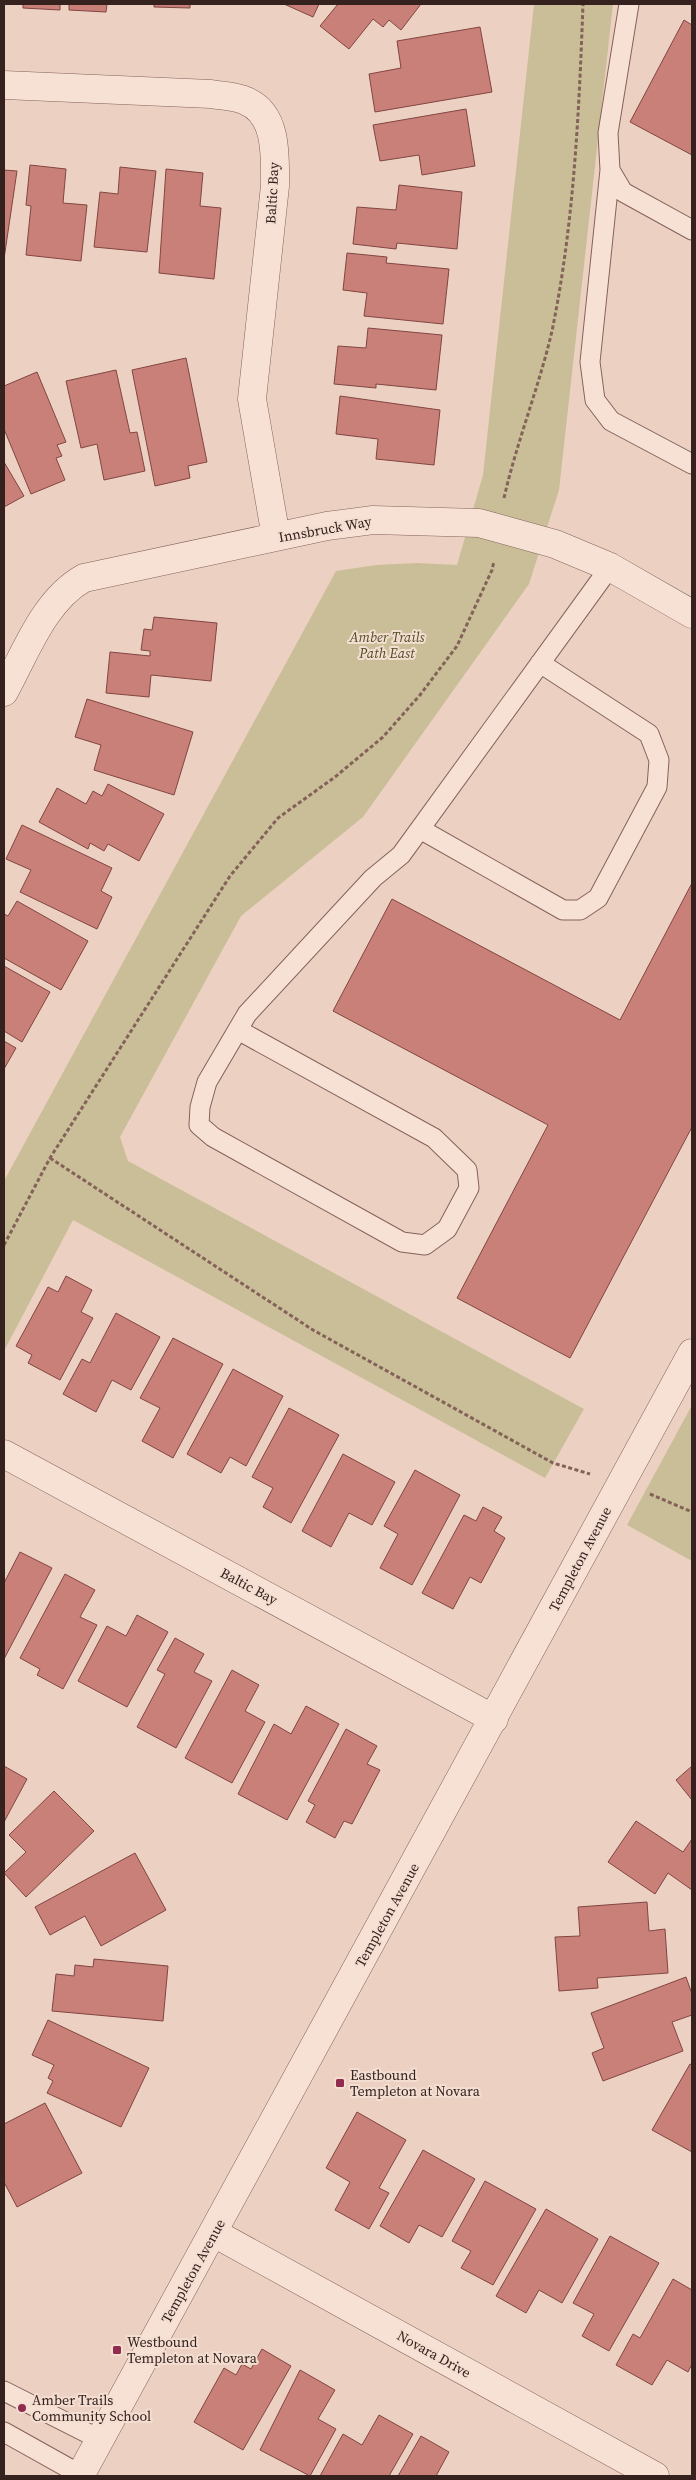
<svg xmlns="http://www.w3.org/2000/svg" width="696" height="2480" font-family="'Source Serif 4',serif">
	<rect width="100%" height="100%" fill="#ecd1c2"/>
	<path fill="#c9be97" d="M534,4h79l-54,486 -30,94 -166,233 -122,99 -121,221 8,24 456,248 -39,69 -472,-258 -69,131v-170l332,-610 40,-6 41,-2 40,2 26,-90z
		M692,1405v156l-65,-36z"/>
	<path fill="#c88079" stroke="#824541" d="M23,4h37v6l-37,-2z
		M69,4h38l-1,8 -37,-2z
		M154,4h36v4l-36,-1z
		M284,4h35l-6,13z
		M338,4h83l-20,26 -12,-10 -6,7 -10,-8 -24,30 -29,-23z
		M684,20l8,5v130l-62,-33z
		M480,27l12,65 -117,20 -6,-38 32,-6 -4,-27z
		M466,109l9,57 -53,9 -3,-20 -39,6 -7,-36z
		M30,165l36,4 -3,34 24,2 -6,56 -55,-6 5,-49 -5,-1z
		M120,167l36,4 -9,81 -53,-5 6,-55 18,2z
		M166,169l37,4 -3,33 21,2 -7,71 -55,-6z
		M4,170l13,1 -13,88z
		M399,185l63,7 -5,57 -60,-6 -1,6 -43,-5 4,-37 39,3z
		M347,253l40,4 -1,6 63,6 -6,55 -79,-8 3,-23 -24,-3z
		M368,328l74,7 -6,55 -60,-6v4l-42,-4 4,-38 28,2z
		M186,358l21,104 -19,4 2,12 -35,8 -23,-116z
		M116,370l14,63 7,-1 8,39 -41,9 -7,-36 -16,4 -15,-67z
		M37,372l29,70 -9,3 5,11 -6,2 9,22 -34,14 -27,-65v-43z
		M340,396l100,14 -6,55 -58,-6 2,-20 -42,-5z
		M4,462l20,34 -20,11z
		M154,617l63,6 -6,58 -60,-6 -2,22 -43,-4 4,-41 40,4v-5l-9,-1 3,-21 8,1z
		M87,699l106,33 -19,63 -80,-25 7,-25 -26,-8z
		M108,784l56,30 -25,47 -31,-17 -4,7 -14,-8 -2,6 -49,-27 18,-34 29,16 7,-13 9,5z
		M22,825l90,43 -11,23 11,6 -15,32 -77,-37 11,-22 -25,-11z
		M692,883v244l-122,231 -113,-60 91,-173 -215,-114 59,-112 228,121z
		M17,901l71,40 -27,49 -57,-32v-44l4,2z
		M4,966l46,26 -28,50 -18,-11z
		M4,1041l12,7 -12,21z
		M66,1276l26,14 -11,22 12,6 -33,62 -32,-17 4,-8 -16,-9 32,-59 10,5z
		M116,1313l44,24 -29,53 -19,-10 -16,32 -33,-18 19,-35 8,4z
		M173,1338l50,26 -50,94 -31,-17 18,-33 -20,-10z
		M233,1369l50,27 -37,70 -16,-9 -9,16 -34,-19z
		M289,1408l50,27 -48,88 -28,-16 10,-19 -21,-11z
		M343,1454l52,28 -23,43 -23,-12 -18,34 -29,-16z
		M415,1470l45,25 -48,90 -32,-17 18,-34 -14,-8z
		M483,1507l19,10 -8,14 11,7 -24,45 -11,-6 -17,32 -31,-16 42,-78 12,6z
		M20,1552l32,16 -48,91v-76z
		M65,1574l30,16 -15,27 17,8 -34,64 -26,-14 3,-6 -20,-11z
		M137,1615l31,17 -41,75 -49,-26 29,-55 19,10z
		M175,1638l29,16 -10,18 18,9 -36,67 -39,-21 28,-53 -8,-4z
		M232,1670l27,15 -14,26 20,11 -33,61 -47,-25z
		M306,1706l33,18 -52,96 -49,-26 36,-70 17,10z
		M346,1729l31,17 -10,18 13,6 -28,54 -8,-3 -9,17 -29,-16 9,-17 -7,-4z
		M4,1766l23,13 -23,43z
		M692,1766v34l-16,-20z
		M54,1791l40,40 -68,66 -22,-24 22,-21 -17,-17z
		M636,1821l47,31 9,-13v51l-24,-17 -13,21 -47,-32z
		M135,1853l31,57 -65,36 -16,-30 -35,19 -15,-28z
		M647,1902l2,29 16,-2 3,44 -71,5 1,10 -39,3 -4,-54 25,-1 -2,-29z
		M94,1959l74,7 -5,55 -111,-10 4,-37 18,2 1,-11 18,2z
		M686,1977l6,17v21l-20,7 11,29 -80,30 -11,-28 12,-5 -13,-35z
		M48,2020l101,48 -28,59 -74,-34 6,-12 -5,-3 6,-13 -22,-10z
		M690,2064l2,1v87l-40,-22z
		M45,2103l37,70 -65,34 -13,-25v-58z
		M357,2112l49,28 -27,48 10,5 -20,36 -34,-19 15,-28 -24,-14z
		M423,2150l52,29 -33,58 -23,-12 -10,18 -29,-17z
		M485,2181l51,28 -43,76 -32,-17 10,-17 -19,-10z
		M546,2209l52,30 -36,64 -23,-13 -13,23 -30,-17z
		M610,2236l49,27 -50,88 -27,-15 12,-22 -21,-11z
		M673,2279l19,11v74l-4,8 -21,-12 -15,25 -36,-20 17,-31 7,4z
		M262,2349l29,17 -48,84 -49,-28 30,-54 12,7 6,-11 9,5z
		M300,2370l35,20 -17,29 18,10 -26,47 -50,-26z
		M379,2415l34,19 -24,42h-69l23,-42 19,11z
		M421,2436l28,16 -13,24h-38z"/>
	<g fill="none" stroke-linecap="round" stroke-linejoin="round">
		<defs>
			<path id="service" d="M629,4l-21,129 2,37 13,22 69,38
				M610,170l-20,192 5,38 16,21 81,43
				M420,829l143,81h17l18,-12 59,-111 2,-27 -10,-26 -109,-71
				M238,1030l196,108 33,32 2,18 -22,41 -22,16 -23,-3 -189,-105 -14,-12 1,-18 7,-25 40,-68 126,-136 28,-23 209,-288
				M4,2391l97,49
				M4,2432l77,43"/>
			<path id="minor" d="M4,85l207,9c11,2 25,2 35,7 32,13 29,56 29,85l-23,213 24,138
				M4,692c21,-38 40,-92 80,-114l243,-52 46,-6 106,3 76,21 55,23 82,47
				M4,1454l490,265
				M214,2233l441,243"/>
			<path id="tertiary" d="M80,2476l612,-1123"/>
		</defs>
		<use href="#service" stroke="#84625a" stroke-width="21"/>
		<use href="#minor" stroke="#84625a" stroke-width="29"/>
		<use href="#tertiary" stroke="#84625a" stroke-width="29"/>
		<path stroke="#84625a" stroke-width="3" stroke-dasharray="4 2.5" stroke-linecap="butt" d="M504,498c13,-57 35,-111 48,-167 22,-107 27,-218 31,-327
			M50,1158l263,172 240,133 37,11
			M4,1245l46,-87 180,-282 48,-58 57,-41 48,-40 37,-42 37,-49 35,-76 2,-9
			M650,1494l42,18"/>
		<use href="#service" stroke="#f7e1d5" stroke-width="19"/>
		<use href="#minor" stroke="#f7e1d5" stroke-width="28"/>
		<use href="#tertiary" stroke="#f7e1d5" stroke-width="28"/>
	</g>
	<g fill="#902d4f" stroke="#f3ded1" stroke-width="2">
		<rect x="335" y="2078" width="10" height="10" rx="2.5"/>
		<rect x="112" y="2345" width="10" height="10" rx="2.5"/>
		<circle cx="22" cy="2408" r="5"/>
	</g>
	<g text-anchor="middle" stroke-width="4" stroke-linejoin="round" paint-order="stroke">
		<g font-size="14" fill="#35211e" stroke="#f3ded1">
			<text transform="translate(272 193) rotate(-87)" y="5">Baltic Bay</text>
			<text transform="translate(325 529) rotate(-10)" y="5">Innsbruck Way</text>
			<text transform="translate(580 1559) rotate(-62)" y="5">Templeton Avenue</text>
			<text transform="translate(249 1586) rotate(28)" y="5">Baltic Bay</text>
			<text transform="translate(387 1915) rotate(-61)" y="5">Templeton Avenue</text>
			<text transform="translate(193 2271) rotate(-61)" y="5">Templeton Avenue</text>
			<text transform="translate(434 2354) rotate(29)" y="5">Novara Drive</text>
		</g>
		<g font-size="14" font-style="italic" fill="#504d25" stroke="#f3ded1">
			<text x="387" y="642">Amber Trails<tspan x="387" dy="16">Path East</tspan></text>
		</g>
		<g font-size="14" fill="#35211e" stroke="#f3ded1" text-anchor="start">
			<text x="350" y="2080">Eastbound<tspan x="350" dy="16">Templeton at Novara</tspan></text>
			<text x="127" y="2347">Westbound<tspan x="127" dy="16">Templeton at Novara</tspan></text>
			<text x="32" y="2405">Amber Trails<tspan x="32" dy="16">Community School</tspan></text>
		</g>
	</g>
	<rect width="696" height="2480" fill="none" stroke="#35211e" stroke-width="10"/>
</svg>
